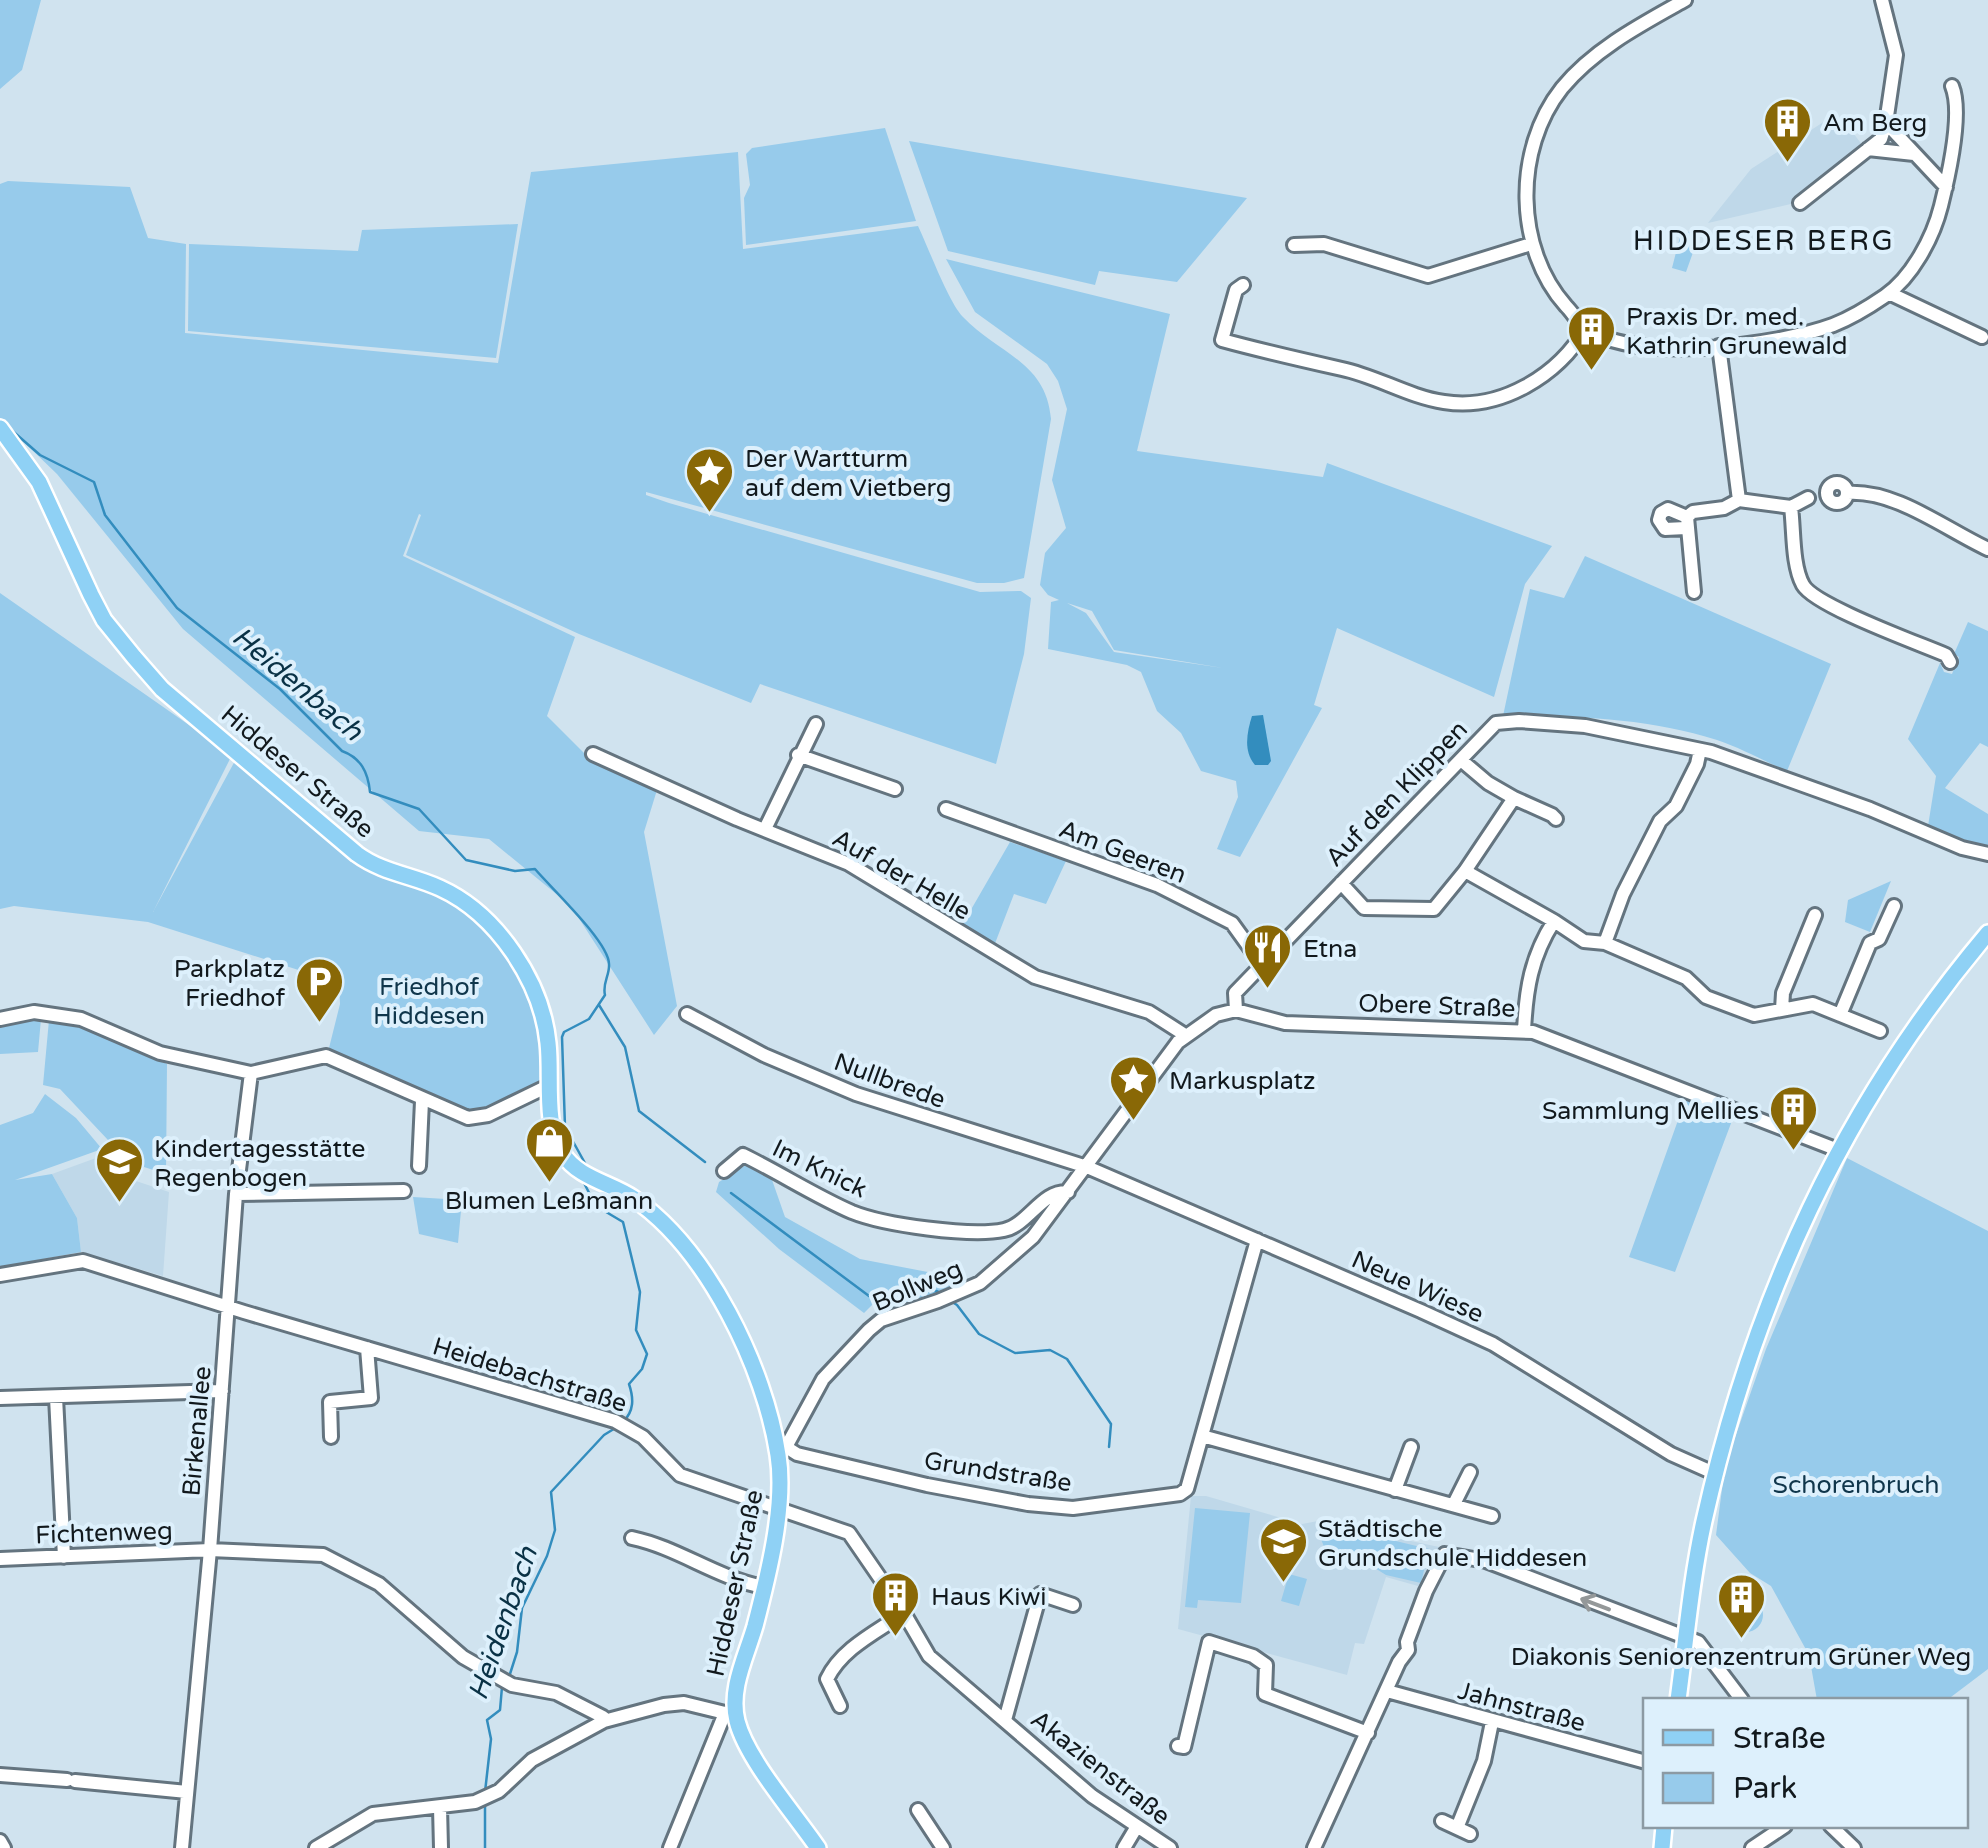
<svg xmlns="http://www.w3.org/2000/svg" width="1988" height="1848" font-family="'Varela Round',sans-serif">
	<rect width="100%" height="100%" fill="#d0e3ef"/>
	<path fill="#bfd8e9" d="M1825,121l22,4 16,21 -68,57 -87,20 43,-54z
		M107,1154l29,27 33,11 -6,84 -82,-24 -4,-34 -25,-44z
		M1191,1496h15l96,28 16,-3 121,26 -16,36 -5,3 -32,-9 -22,67 -9,-1 -8,32 -169,-46z"/>
	<path fill="#97cbeb" fill-rule="evenodd" d="M0,0h41l-19,70 -22,19z
		M885,128l31,93 -170,24 -2,-47 6,-13 -4,-31 6,-6z
		M909,141l338,57 -70,84 -78,-11 -4,14 -147,-34z
		M738,152l5,97 175,-23c11,23 30,75 45,91 35,37 83,44 88,102l-27,159 -20,5h-27l-331,-91v3l23,8 311,89 41,-1 10,7 -7,56 -28,110 -236,-80 -9,19 -172,-69 -173,-79 15,-40 -2,-1 -16,42 172,81 -28,79 43,43 67,31 -13,42 33,174 -23,29 -83,-129 -82,-67 -70,-8 -236,-202 -126,-155 -57,-55v-235l8,-3 122,6 18,51 38,6 -1,89 313,30 33,-191z
		M518,224l-22,134 -308,-27 1,-87 169,7 4,-21z
		M1701,230l-15,42 -14,-4 9,-35z
		M946,259l224,55 -33,137 186,26 4,-14 225,83 -27,38 -31,113 -157,-69 -23,77 8,3 -82,149 -23,-8 21,-52 -2,-16 -35,-10 -20,-38 -24,-22 -16,-39 -14,-7 -79,-16 3,-47 8,-2 -11,-5 -8,-10 5,-32 21,-25 -14,-48 15,-71 -9,-28 -11,-17 -72,-52zM1067,603l25,8 22,39 109,18 -109,-16 -28,-39z
		M1585,556l246,108 -44,107c-23,-10 -46,-23 -70,-31 -69,-22 -142,-24 -214,-24l27,-127 34,9z
		M0,593l232,162 -79,157 83,-153 138,111 62,20 31,20 35,37 27,38 13,39 2,58 -57,30 -21,2 -138,-62 12,-48 -1,-21 -191,-61 -134,-16 -14,3z
		M1968,622l20,9v116l-8,-4 -35,45 43,26v37l-28,-6 -32,-19 8,-50 -28,-37 32,-76 4,9 8,2 7,-17 -5,-3z
		M1010,842l56,19 -20,43 -32,-10 -20,52 -33,-19z
		M1891,881l-21,51 -25,-10 3,-22z
		M16,1017l25,2 -3,33 -38,2v-33z
		M49,1020l34,5 84,39 -1,110 -22,-7 -4,7 -80,-85 -17,-4z
		M45,1094l31,24 26,31 -87,31 37,-6 25,44 4,34 -81,15v-142l33,-12z
		M1686,1098l47,20 -58,154 -46,-15z
		M1847,1158l141,73v438l-41,31h-130l-8,-45 -38,-69 -21,-13 -34,-38 9,-69 41,-117z
		M749,1163l22,14 14,40 75,42 99,19 -1,10 -70,23 -14,-8 -10,10 -85,-64 -63,-57 3,-10z
		M413,1197l49,3 -4,43 -39,-9z
		M1195,1508l55,5 -9,90 -43,-3 -1,8 -12,-1z
		M1321,1523l108,26 -8,34 -35,-8 -16,-10 -45,-16 -7,-17z
		M1289,1574l18,5 -8,27 -18,-5z
		M1729 1615a17 17 0 1 1 34 0a17 17 0 1 1-34 0Z"/>
	<path fill="#338dbe" d="M1263,715l8,46 -3,4h-13c-12,-14 -8,-33 -3,-49z"/>
	<g fill="none" stroke-linecap="round" stroke-linejoin="round">
		<path stroke="#338dbe" stroke-width="2.5" d="M8,427l32,28 54,27 11,33 72,93 103,81 62,62c19,7 26,21 28,41l49,17 47,51 49,11 20,-2c16,19 74,73 74,95 1,11 -7,19 -4,31l-16,24 -25,13 -2,5 3,90 21,38
			M599,1005l26,42 14,64 66,51
			M584,1183l12,23 27,16 17,70 -4,38 11,24 -5,15 -13,15c5,15 5,27 -6,38
			M731,1193l138,103 68,-5 6,4
			M949,1300l8,5 22,29 36,19 35,-3 17,9 44,65 -2,23
			M509,1677l8,-25 5,-44 25,-52 8,-26 -4,-38 53,-57 13,-8
			M485,1792l6,-53 -4,-19 13,-10 2,-23
			M485,1848v-43"/>
		<defs>
			<path id="minor" d="M1685,0c-43,24 -91,49 -123,88 -49,62 -47,161 4,218 7,7 13,18 21,23 52,34 189,17 246,-4 18,-7 36,-18 52,-29 27,-19 48,-58 56,-90 7,-28 22,-93 11,-120
				M1882,0l14,55 -10,68 60,64
				M1868,149l46,5
				M1800,203l81,-64 5,-16
				M1294,245l30,-1 104,32 103,-32
				M1243,285l-7,5 -14,50c40,11 80,20 120,29 34,7 67,28 102,33 56,9 114,-26 142,-74
				M1889,293l93,44
				M1719,346l20,154
				M1827 493a10 10 0 1 1 20 0a10 10 0 1 1-20 0Z
				M1848,493c48,-3 97,36 140,56
				M1791,507c3,23 1,58 12,78 12,21 115,58 143,70l4,7
				M1687,517l6,-5 31,-4 15,-8 52,7 17,-9
				M1687,517l7,75
				M1686,528l-21,1 -6,-9 2,-7 7,-4 19,8
				M593,754l144,65 112,45 186,113 114,35 36,23
				M798,755l97,34
				M1514,798l38,17 4,4
				M946,809l211,76 75,38 31,43
				M765,829l51,-105
				M1465,871l89,50
				M1341,883l23,25 70,1 31,-38 49,-73 -26,-15 -26,-22
				M1605,943l18,-49 37,-73 16,-15 21,-42 3,-14
				M1782,1009l1,-16 32,-78
				M1236,1010l-1,-17 261,-270 23,-2 66,5 126,26 159,57 92,39 26,6
				M687,1014l77,41 92,39 231,73 334,144 72,33 178,110 45,20
				M1840,1015l30,-72 9,-4 15,-33
				M0,1019l34,-7 47,7 79,34 91,20 75,-17 142,62 20,-3 62,-30
				M1524,1031c2,-42 7,-74 30,-110l30,20 21,2 81,35 20,19 48,18 59,-11 67,27
				M419,1166l3,-65
				M724,1171l19,-16c37,18 72,41 109,57 32,13 119,25 152,18 24,-5 38,-40 64,-38
				M236,1194l168,-3
				M0,1275l83,-14 161,51 371,109 28,16 37,38 169,58 55,80 25,43 163,140 78,52
				M56,1397l8,160
				M0,1398l222,-7
				M1202,1436l290,80
				M331,1437l-1,-35 41,-4 -4,-50
				M786,1447l11,7 130,31 101,19 45,4 107,-14 7,-5 70,-249
				M778,1453l8,-6 37,-68 46,-49 12,-10 57,-19 42,-18 53,-46 145,-195 38,-27 20,-5 49,13 248,9 305,118
				M1395,1490l16,-43
				M1454,1504l16,-32
				M632,1538c47,10 84,40 132,49
				M0,1559l210,-9 113,5 56,29 84,73 49,28 44,8 47,24 1,4
				M1387,1691l259,71
				M840,1706l-13,-27c15,-31 50,-47 77,-66
				M1005,1720l35,-126 33,11
				M1178,1746l6,1 25,-105 44,14 13,9 -1,29 103,39
				M0,1775l67,5
				M75,1781l112,11
				M440,1807l1,41
				M918,1810l25,38
				M1442,1821l28,13
				M1831,1826l23,22
				M1457,1828l27,-67 8,-39
				M0,1841l4,7
				M182,1848l28,-298 26,-356 15,-121
				M316,1848l57,-34 102,-12 24,-11 33,-31 72,-39 60,-16 20,-2 41,10 11,-2
				M670,1848l55,-135
				M1124,1848l12,-20
				M1314,1848l85,-186 9,-12 -1,-8 19,-51 19,-37 41,7 212,81 44,58
				M1752,1848l33,-22"/>
			<path id="major" d="M0,428l39,54 52,113 13,25 30,37 28,32 195,165c26,19 55,21 83,34 57,26 102,94 108,155 4,35 -5,81 15,111 15,24 48,29 70,44 74,50 132,170 145,257 8,51 -10,121 -23,171 -9,31 -26,63 -18,95 10,39 58,93 81,127
				M1678,1700c8,-59 13,-120 26,-179 49,-220 138,-415 284,-588
				M1662,1848l2,-22"/>
		</defs>
		<use href="#minor" stroke="#64747f" stroke-width="18"/>
		<use href="#major" stroke="#fff" stroke-width="20"/>
		<use href="#minor" stroke="#fff" stroke-width="12"/>
		<use href="#major" stroke="#8fd1f5" stroke-width="15"/>
	</g>
	<defs><path id="oneway-shaft" d="M-6 0H5M1.5-3L5.5 0L1.5 3" fill="none" stroke-width="1.6" stroke-linecap="round" stroke-linejoin="round" transform="scale(2.5)"/></defs>
	<use stroke="#949899" href="#oneway-shaft" transform="translate(1595 1604) rotate(-159)"/>
	<defs>
		<symbol id="building-pin" viewBox="-11 -11 22 30"><path d="M0 17L-7.5 6A9.5 9.5 0 1 1 7.5 6Z" fill="#896806" stroke="#ddf0fc"/><path d="M-4-6H4V6H1V3H-1V6H-4ZM-2.5-4.3h1.7v1.8h-1.7ZM.8-4.3h1.7v1.8H.8ZM-2.5-1h1.7V.8h-1.7ZM.8-1h1.7V.8H.8Z" fill="#fff"/></symbol>
		<symbol id="sight-pin" viewBox="-11 -11 22 30"><path d="M0 17L-7.5 6A9.5 9.5 0 1 1 7.5 6Z" fill="#896806" stroke="#ddf0fc"/><path d="M0-6L1.8-2.2L6-1.7L2.9 1.2L3.7 5.4L0 3.3L-3.7 5.4L-2.9 1.2L-6-1.7L-1.8-2.2Z" fill="#fff"/></symbol>
		<symbol id="restaurant-pin" viewBox="-11 -11 22 30"><path d="M0 17L-7.5 6A9.5 9.5 0 1 1 7.5 6Z" fill="#896806" stroke="#ddf0fc"/><path d="M-5-6h1v4h1v-4h1v4h1v-4h1v5L-1.5 .5V6h-2V.5L-5-1ZM5-6V6H3V1.5H1.5Q1.5-4 5-6Z" fill="#fff"/></symbol>
		<symbol id="parking-pin" viewBox="-11 -11 22 30"><path d="M0 17L-7.5 6A9.5 9.5 0 1 1 7.5 6Z" fill="#896806" stroke="#ddf0fc"/><path d="M-3.5-5.5H1a3.5 3.5 0 0 1 0 7H-1V5.5H-3.5ZM-1-3.4V-.6H.8a1.4 1.4 0 0 0 0-2.8Z" fill="#fff"/></symbol>
		<symbol id="shop-pin" viewBox="-11 -11 22 30"><path d="M0 17L-7.5 6A9.5 9.5 0 1 1 7.5 6Z" fill="#896806" stroke="#ddf0fc"/><path d="M-5-2.5h2.3a2.7 3.5 0 0 1 5.4 0H5L5.5 6h-11ZM-1.5-2.5h3a1.5 2.3 0 0 0-3 0Z" fill="#fff"/></symbol>
		<symbol id="school-pin" viewBox="-11 -11 22 30"><path d="M0 17L-7.5 6A9.5 9.5 0 1 1 7.5 6Z" fill="#896806" stroke="#ddf0fc"/><path d="M0-5L7-2L0 1L-7-2ZM-4 1L0 2.5L4 1V4Q0 6-4 4Z" fill="#fff"/></symbol>
	</defs>
	<g fill-rule="evenodd">
		<use href="#building-pin" x="1760" y="94" width="55" height="75"/>
		<use href="#building-pin" x="1564" y="302" width="55" height="75"/>
		<use href="#sight-pin" x="682" y="444" width="55" height="75"/>
		<use href="#restaurant-pin" x="1240" y="920" width="55" height="75"/>
		<use href="#parking-pin" x="292" y="954" width="55" height="75"/>
		<use href="#sight-pin" x="1106" y="1052" width="55" height="75"/>
		<use href="#building-pin" x="1766" y="1082" width="55" height="75"/>
		<use href="#shop-pin" x="522" y="1114" width="55" height="75"/>
		<use href="#school-pin" x="92" y="1134" width="55" height="75"/>
		<use href="#school-pin" x="1256" y="1514" width="55" height="75"/>
		<use href="#building-pin" x="868" y="1568" width="55" height="75"/>
		<use href="#building-pin" x="1714" y="1570" width="55" height="75"/>
	</g>
	<g text-anchor="middle" stroke-width="8" stroke-linejoin="round" paint-order="stroke">
		<g font-size="25" fill="#12191d" stroke="#ddf0fc" text-anchor="start">
			<text x="1823" y="131">Am Berg</text>
			<text x="1626" y="325">Praxis Dr. med.<tspan x="1626" dy="29">Kathrin Grunewald</tspan></text>
			<text x="745" y="467">Der Wartturm<tspan x="745" dy="29">auf dem Vietberg</tspan></text>
			<text x="1303" y="957">Etna</text>
			<text x="285" y="977" text-anchor="end">Parkplatz<tspan x="285" dy="29">Friedhof</tspan></text>
			<text x="1169" y="1089">Markusplatz</text>
			<text x="1759" y="1119" text-anchor="end">Sammlung Mellies</text>
			<text x="154" y="1157">Kindertagesstätte<tspan x="154" dy="29">Regenbogen</tspan></text>
			<text x="549" y="1209" text-anchor="middle">Blumen Leßmann</text>
			<text x="1318" y="1537">Städtische<tspan x="1318" dy="29">Grundschule Hiddesen</tspan></text>
			<text x="931" y="1605">Haus Kiwi</text>
			<text x="1741" y="1665" text-anchor="middle">Diakonis Seniorenzentrum Grüner Weg</text>
		</g>
		<g font-size="25" fill="#12191d" stroke="#ddf0fc">
			<text transform="translate(298 771) rotate(40)" y="9">Hiddeser Straße</text>
			<text transform="translate(1396 793) rotate(-46)" y="9">Auf den Klippen</text>
			<text transform="translate(1123 851) rotate(21)" y="9">Am Geeren</text>
			<text transform="translate(902 874) rotate(30)" y="9">Auf der Helle</text>
			<text transform="translate(1437 1005) rotate(2)" y="9">Obere Straße</text>
			<text transform="translate(890 1080) rotate(20)" y="9">Nullbrede</text>
			<text transform="translate(820 1168) rotate(26)" y="9">Im Knick</text>
			<text transform="translate(917 1285) rotate(-23)" y="9">Bollweg</text>
			<text transform="translate(1418 1286) rotate(24)" y="9">Neue Wiese</text>
			<text transform="translate(530 1374) rotate(17)" y="9">Heidebachstraße</text>
			<text transform="translate(196 1431) rotate(-85)" y="9">Birkenallee</text>
			<text transform="translate(998 1471) rotate(9)" y="9">Grundstraße</text>
			<text transform="translate(104 1532) rotate(-2)" y="9">Fichtenweg</text>
			<text transform="translate(734 1583) rotate(-78)" y="9">Hiddeser Straße</text>
			<text transform="translate(1522 1706) rotate(15)" y="9">Jahnstraße</text>
			<text transform="translate(1101 1767) rotate(38)" y="9">Akazienstraße</text>
		</g>
		<g font-size="25" fill="#10364b" stroke="#ddf0fc">
			<text x="429" y="995">Friedhof<tspan x="429" dy="29">Hiddesen</tspan></text>
			<text x="1856" y="1493">Schorenbruch</text>
		</g>
		<g font-size="28" letter-spacing="2.5" fill="#12191d" stroke="#ddf0fc">
			<text x="1764" y="250">HIDDESER BERG</text>
		</g>
		<g font-size="28" font-style="italic" fill="#0a3246" stroke="#ddf0fc">
			<text transform="translate(298 683) rotate(40)" y="10">Heidenbach</text>
			<text transform="translate(502 1623) rotate(-71)" y="10">Heidenbach</text>
		</g>
	</g>
	<rect x="1643" y="1698" width="325" height="130" fill="#ddf0fc" stroke="#8c9aa3" stroke-width="2.5"/>
	<rect x="1663" y="1730" width="50" height="15" fill="#8fd1f5" stroke="#8c9aa3" stroke-width="2.5"/>
	<text x="1733" y="1748" font-size="30" fill="#12191d">Straße</text>
	<rect x="1663" y="1773" width="50" height="30" fill="#97cbeb" stroke="#8c9aa3" stroke-width="2.5"/>
	<text x="1733" y="1798" font-size="30" fill="#12191d">Park</text>
</svg>
